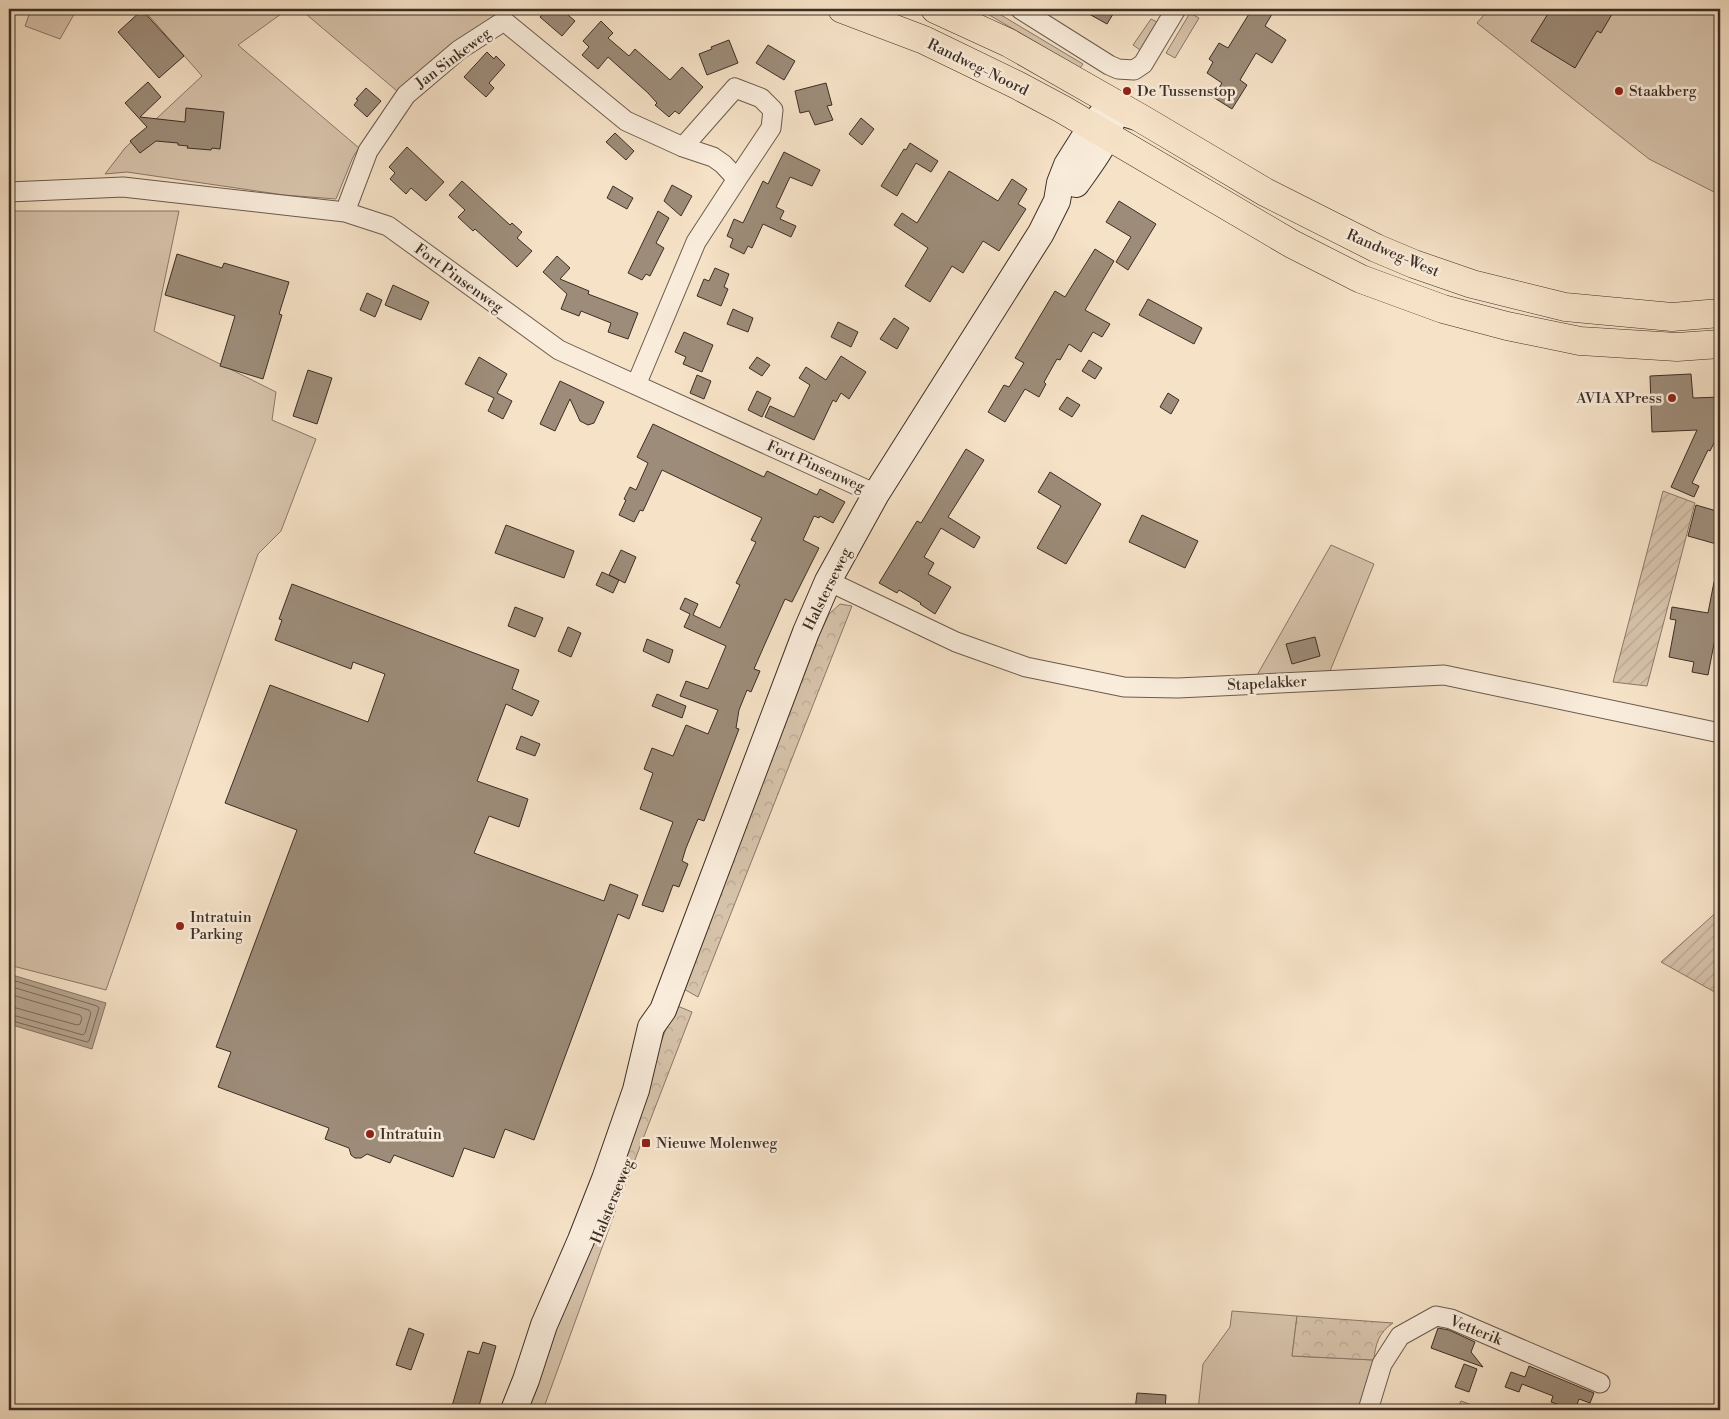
<svg xmlns="http://www.w3.org/2000/svg" width="1729" height="1419" font-family="'Libre Bodoni',serif">
	<defs>
		<pattern id="forest-crowns" width="20" height="18" patternUnits="userSpaceOnUse" patternTransform="scale(1.25)"><rect width="20" height="18" fill="#d7c3ab"/><path d="M2 6a3 3 0 1 1 6 0M12 15a3 3 0 1 1 6 0" fill="none" stroke="#b9a893"/></pattern>
		<pattern id="garden-furrows" width="10" height="10" patternUnits="userSpaceOnUse" patternTransform="scale(1.25)"><rect width="10" height="10" fill="#d7c3ab"/><path d="M-1 1l2-2M0 10L10 0M9 11l2-2" fill="none" stroke="#b9a893"/></pattern>
	</defs>
	<rect width="100%" height="100%" fill="#f6e2c7"/>
	<filter id="stains"><feTurbulence type="fractalNoise" baseFrequency=".004" numOctaves="4"/><feColorMatrix values="0 0 0 0 .2 0 0 0 0 .09 0 0 0 0 .02 0 0 0 .5 -.17"/></filter>
	<radialGradient id="worn" r=".72"><stop offset=".6" stop-color="#630" stop-opacity="0"/><stop offset="1" stop-color="#630" stop-opacity=".3"/></radialGradient>
	<path fill="#d7c3ab" stroke="#8a7868" d="M31,9h46l-17,30 -35,-13z
		M143,9h145l-50,36 121,103 -6,9 -17,42 -52,-4 -157,-23 -22,2 20,-26 77,-72z
		M300,9h203l-67,49 -39,33z
		M979,9h12l92,55 -3,4z
		M1489,9h231v186l-71,-36 -172,-136z
		M1190,13l9,5 -24,40 -9,-5z
		M1151,19l6,3 -17,28 -7,-5z
		M9,211h170l-25,120 122,61 -4,28 44,19 -35,92 -23,23 -152,436 -97,-25z
		M1331,545l43,19 -44,107 -74,6z
		M619,1201l-76,209h-20l77,-206z
		M1232,1311l65,5 -5,40 82,4 -14,50h-162l5,-46 27,-37z
		M1461,1401l25,9h-29z"/>
	<path fill="url(#forest-crowns)" stroke="#8a7868" d="M840,604l12,2 -154,391 -16,-9 126,-328 21,-46z
		M675,1005l17,7 -73,189 -19,3z
		M1297,1316l96,7c-14,9 -18,22 -19,37l-82,-4z"/>
	<path fill="url(#garden-furrows)" stroke="#8a7868" d="M1663,491l32,12 -48,183 -34,-4z
		M1720,909v86l-59,-33z"/>
	<path fill="#b7a590" stroke="#867565" d="M9,974l97,29 -14,46 -83,-25z"/>
	<g fill="none" stroke-linecap="round" stroke-linejoin="round">
		<path stroke="#7a6a5a" stroke-width="1" d="M9,979l88,27 2,2 -10,33 -2,1 -78,-22
			M9,986l80,24 2,3 -6,20 -2,2 -74,-21
			M9,994l71,21 2,3 -2,6 -3,1 -68,-19"/>
	</g>
	<path fill="#9d8c79" stroke="#3d2e24" d="M547,9h14l14,12 -13,15 -22,-19z
		M1080,9h36l-9,15z
		M1252,9h23l-10,17 21,14 -14,23 -16,-10 -16,27 7,5 -15,24 -19,-12 9,-14 -15,-10 6,-11 -4,-3 10,-16 9,5z
		M1551,9h64l-14,24 -4,-2 -22,37 -44,-27z
		M142,10l42,46 -25,22 -41,-46z
		M601,21l12,12 -5,5 21,18 6,-7 35,31 12,-13 21,20 -24,27 -4,-3 -6,6 -14,-12 2,-2 -9,-10 -40,-36 -10,12 -16,-14 7,-8 -6,-6z
		M729,40l9,23 -31,12 -8,-21 13,-5 -1,-2z
		M768,45l27,16 -11,19 -28,-17z
		M487,52l7,7 2,-3 9,9 -16,18 5,5 -8,9 -22,-20z
		M148,82l13,15 -21,20 45,5 1,-14 38,4 -4,37 -8,-1 -1,2 -24,-2 1,-2 -10,-1v-2l-22,-2 -16,12 -10,-12 17,-14 -22,-24z
		M826,83l6,22 -5,1 6,14 -18,5 -6,-14 -9,2 -5,-22z
		M366,88l15,13 -14,16 -13,-12 4,-5 -2,-1z
		M861,118l13,11 -12,16 -13,-11z
		M615,133l19,18 -8,9 -20,-18z
		M910,143l28,18 -7,11 -15,-9 -19,33 -16,-10 23,-37 2,1z
		M407,147l37,35 -18,19 -15,-13 -5,6 -16,-15 5,-6 -6,-6z
		M784,152l36,18 -8,16 -22,-9 -14,30 8,4 -4,8 16,7 -5,11 -28,-13 -11,24 -4,-2 -4,8 -14,-7 3,-8 -6,-3 7,-17 9,4 20,-42 5,3z
		M949,171l49,30 14,-22 15,10 -9,15 8,5 -27,42 -16,-10 -20,32 -11,-7 -22,36 -25,-16 23,-38 -34,-23 8,-12 15,10z
		M462,181l48,44 2,-2 10,9 -5,6 15,13 -15,16 -42,-38 -2,2 -15,-14 7,-7 -16,-15z
		M672,185l20,11 -11,20 -17,-15z
		M613,186l20,12 -6,11 -20,-11z
		M1119,201l37,23 -28,46 -12,-8 15,-25 -25,-15z
		M658,211l11,7 -13,25 8,5 -14,28 -4,-2 -4,6 -14,-7z
		M1095,249l19,12 -29,49 25,14 -8,13 -9,-5 -12,20 -12,-8 -9,16 -3,-1 -13,23 2,2 -7,13 -14,-8 -20,33 -17,-10 16,-27 5,2 15,-24 -9,-5 40,-67 10,6z
		M177,254l45,14 2,-5 65,19 -10,32 3,1 -19,64 -43,-13 15,-50 -70,-21z
		M557,256l13,12 -10,11 29,12 -1,3 50,19 -10,26 -20,-7 3,-9 -30,-12 -2,5 -18,-7 6,-15 -24,-22z
		M715,268l14,6 -5,13 4,2 -7,17 -24,-10 7,-17 5,2z
		M393,285l36,17 -8,18 -36,-15z
		M367,293l15,7 -7,17 -15,-7z
		M1148,299l54,29 -8,16 -55,-29z
		M733,309l20,9 -5,14 -21,-8z
		M894,318l15,10 -12,21 -17,-10z
		M838,322l20,10 -7,15 -20,-10z
		M684,332l29,13 -11,27 -19,-8 3,-7 -11,-5z
		M841,356l25,16 -17,27 -8,-6 -5,9 -3,-2 -19,40 -49,-23 5,-11 24,11 16,-32 -11,-7 7,-11 20,13z
		M479,357l28,17 -10,19 15,8 -9,18 -15,-8 6,-13 -29,-14z
		M757,357l13,8 -8,11 -13,-8z
		M1089,360l13,8 -7,11 -13,-8z
		M308,370l24,8 -15,46 -24,-8z
		M1691,374l2,24 27,-1v38h-2l-8,16 -2,-1 -16,33 7,3 -5,11 -23,-10 26,-57 -45,2 -2,-56z
		M697,375l14,6 -7,18 -14,-6z
		M560,381l44,21 -10,21 -6,2 -8,-4 -10,-22 -15,32 -15,-7z
		M757,391l14,7 -9,19 -14,-7z
		M1168,393l11,7 -8,14 -11,-7z
		M1067,397l13,8 -8,12 -13,-8z
		M653,424l111,53 3,-6 50,24 3,-6 25,13 -12,21 -13,-7 -1,2 -5,-2 -11,24 16,8 -27,54 -7,-3 -21,47 -10,23 6,2 -9,21 -4,-2 -8,20 -3,18 3,1 -35,92 -6,-2 -12,29 -4,13 6,3 -9,23 -6,-2 -10,27 -21,-7 31,-83 -33,-13 13,-36 -9,-4 8,-21 21,8 13,-31 22,9 10,-24 -38,-14 6,-15 22,8 18,-43 -42,-19 6,-13 -10,-5 5,-11 13,6 -5,11 27,13 20,-43 -4,-2 20,-41 -5,-2 11,-22 -100,-48 -19,41 -3,-1 -6,12 -15,-7 7,-15 -2,-1 6,-12 6,3 12,-27 -11,-6z
		M966,449l18,11 -36,57 32,20 -6,11 -33,-20 -17,29 10,6 -6,11 23,13 -16,27 -15,-10 1,-1 -22,-13 -2,3 -18,-10 38,-62 4,2z
		M1050,472l51,32 -35,60 -29,-16 24,-42 -23,-14z
		M1696,505l24,7v33l-32,-9z
		M1142,515l56,26 -13,27 -56,-26z
		M506,525l68,26 -10,27 -69,-25z
		M621,550l15,7 -11,26 -16,-8z
		M602,572l17,8 -6,13 -17,-8z
		M1714,582l6,1v46l-3,-1 -9,47 -16,-3 2,-10 -25,-5 7,-37 -6,-1 2,-12 36,6z
		M292,584l227,86 -7,19 27,12 -7,15 -26,-12 -29,77 51,18 -9,28 -30,-11 -15,37 130,48 6,-17 28,11 -9,24 -11,-5 -84,226 -29,-11 -11,29 -30,-10 -11,29 -59,-22 -4,8 -23,-9 -6,4h-6l-4,-3 -2,-7 -24,-9 4,-11 -111,-41 13,-35 -15,-5 81,-217 -72,-27 45,-118 98,37 17,-48 -32,-12 -2,7 -76,-29 7,-20 -3,-1z
		M515,607l28,11 -8,19 -27,-11z
		M568,627l13,6 -10,24 -13,-6z
		M1315,637l5,19 -28,8 -6,-20z
		M647,639l26,11 -4,13 -26,-12z
		M657,694l29,12 -4,12 -30,-12z
		M521,736l19,8 -5,12 -19,-7z
		M409,1328l15,6 -13,36 -15,-5z
		M1438,1328l11,2 26,12 -4,10 12,15 -52,-19z
		M483,1342l13,4 -17,60 -2,4h-16l-9,-4 16,-55 11,3z
		M1464,1364l13,5 -8,23 -14,-5z
		M1529,1366l65,27 -4,10 -11,-4 -4,11h-1l-23,-8 2,-6 -31,-12 -3,8 -14,-5 6,-15 14,5z
		M1137,1393l29,2 -1,15h-30z"/>
	<g fill="none" stroke-linecap="round" stroke-linejoin="round">
		<defs>
			<path id="minor" d="M1020,9l89,56 9,4 16,1 9,-6 33,-55
				M683,147l52,-59 26,10 12,12 -2,18 -34,51
				M9,192l114,-5 222,25 43,14 171,124 317,144
				M345,212l23,-61 38,-56 53,-45 45,-29 122,100 57,26 30,10 10,7 14,15 -41,63 -60,143
				M828,581l128,61 70,25 98,20 54,1 266,-13 276,58
				M1368,1410l14,-46 18,-28 36,-20 15,3 149,64"/>
			<path id="secondary" d="M1076,184c11,-16 39,-50 35,-69
				M514,1410l12,-30 18,-55 37,-85 24,-61 31,-89 15,-63 12,-17 143,-378 22,-51 48,-87 165,-261 16,-32 3,-18 7,-18 24,-38 13,-15h16l17,5"/>
			<path id="primary" d="M842,9l82,31 93,45 45,24 230,135 69,35 82,30 64,17 73,15 97,6 43,-3
				M935,9l74,34 133,76 123,73 111,56 38,16 58,20 93,23 107,10 48,-4"/>
		</defs>
		<use href="#minor" stroke="#6b5b4d" stroke-width="21"/>
		<use href="#secondary" stroke="#3d2e24" stroke-width="28"/>
		<use href="#primary" stroke="#3d2e24" stroke-width="29"/>
		<use href="#minor" stroke="#f9ecdb" stroke-width="19"/>
		<use href="#secondary" stroke="#f9ecdb" stroke-width="26"/>
		<use href="#primary" stroke="#f6e2c7" stroke-width="28"/>
	</g>
	<g fill="#8f2418" stroke="#f9ecdb" stroke-width="2">
		<circle cx="1127" cy="91" r="5"/>
		<circle cx="1619" cy="91" r="5"/>
		<circle cx="1672" cy="398" r="5"/>
		<circle cx="180" cy="926" r="5"/>
		<circle cx="370" cy="1134" r="5"/>
		<rect x="641" y="1138" width="10" height="10" rx="2.5"/>
	</g>
	<g text-anchor="middle" stroke-width="5" stroke-linejoin="round" paint-order="stroke">
		<g font-size="15" fill="#3d2e24" stroke="#f9ecdb">
			<text transform="translate(453 58) rotate(-37)" y="5">Jan Sinkeweg</text>
			<text transform="translate(978 67) rotate(26)" y="5">Randweg-Noord</text>
			<text transform="translate(1393 253) rotate(23)" y="5">Randweg-West</text>
			<text transform="translate(459 278) rotate(36)" y="5">Fort Pinsenweg</text>
			<text transform="translate(816 466) rotate(24)" y="5">Fort Pinsenweg</text>
			<text transform="translate(827 589) rotate(-64)" y="5">Halsterseweg</text>
			<text transform="translate(1267 683) rotate(-3)" y="5">Stapelakker</text>
			<text transform="translate(612 1201) rotate(-68)" y="5">Halsterseweg</text>
			<text transform="translate(1476 1330) rotate(22)" y="5">Vetterik</text>
		</g>
		<g font-size="15" fill="#3d2e24" stroke="#f9ecdb" text-anchor="start">
			<text x="1137" y="96">De Tussenstop</text>
			<text x="1629" y="96">Staakberg</text>
			<text x="1662" y="403" text-anchor="end">AVIA XPress</text>
			<text x="190" y="922">Intratuin<tspan x="190" dy="17">Parking</tspan></text>
			<text x="380" y="1139">Intratuin</text>
			<text x="656" y="1148">Nieuwe Molenweg</text>
		</g>
	</g>
	<rect width="1729" height="1419" fill="none" stroke="#f6e2c7" stroke-width="30"/>
	<rect x="10" y="10" width="1709" height="1399" fill="none" stroke="#3d2e24" stroke-width="2.5"/>
	<rect x="15" y="15" width="1699" height="1389" fill="none" stroke="#3d2e24"/>
	<rect width="100%" height="100%" filter="url(#stains)"/>
	<rect width="100%" height="100%" fill="url(#worn)"/>
</svg>
